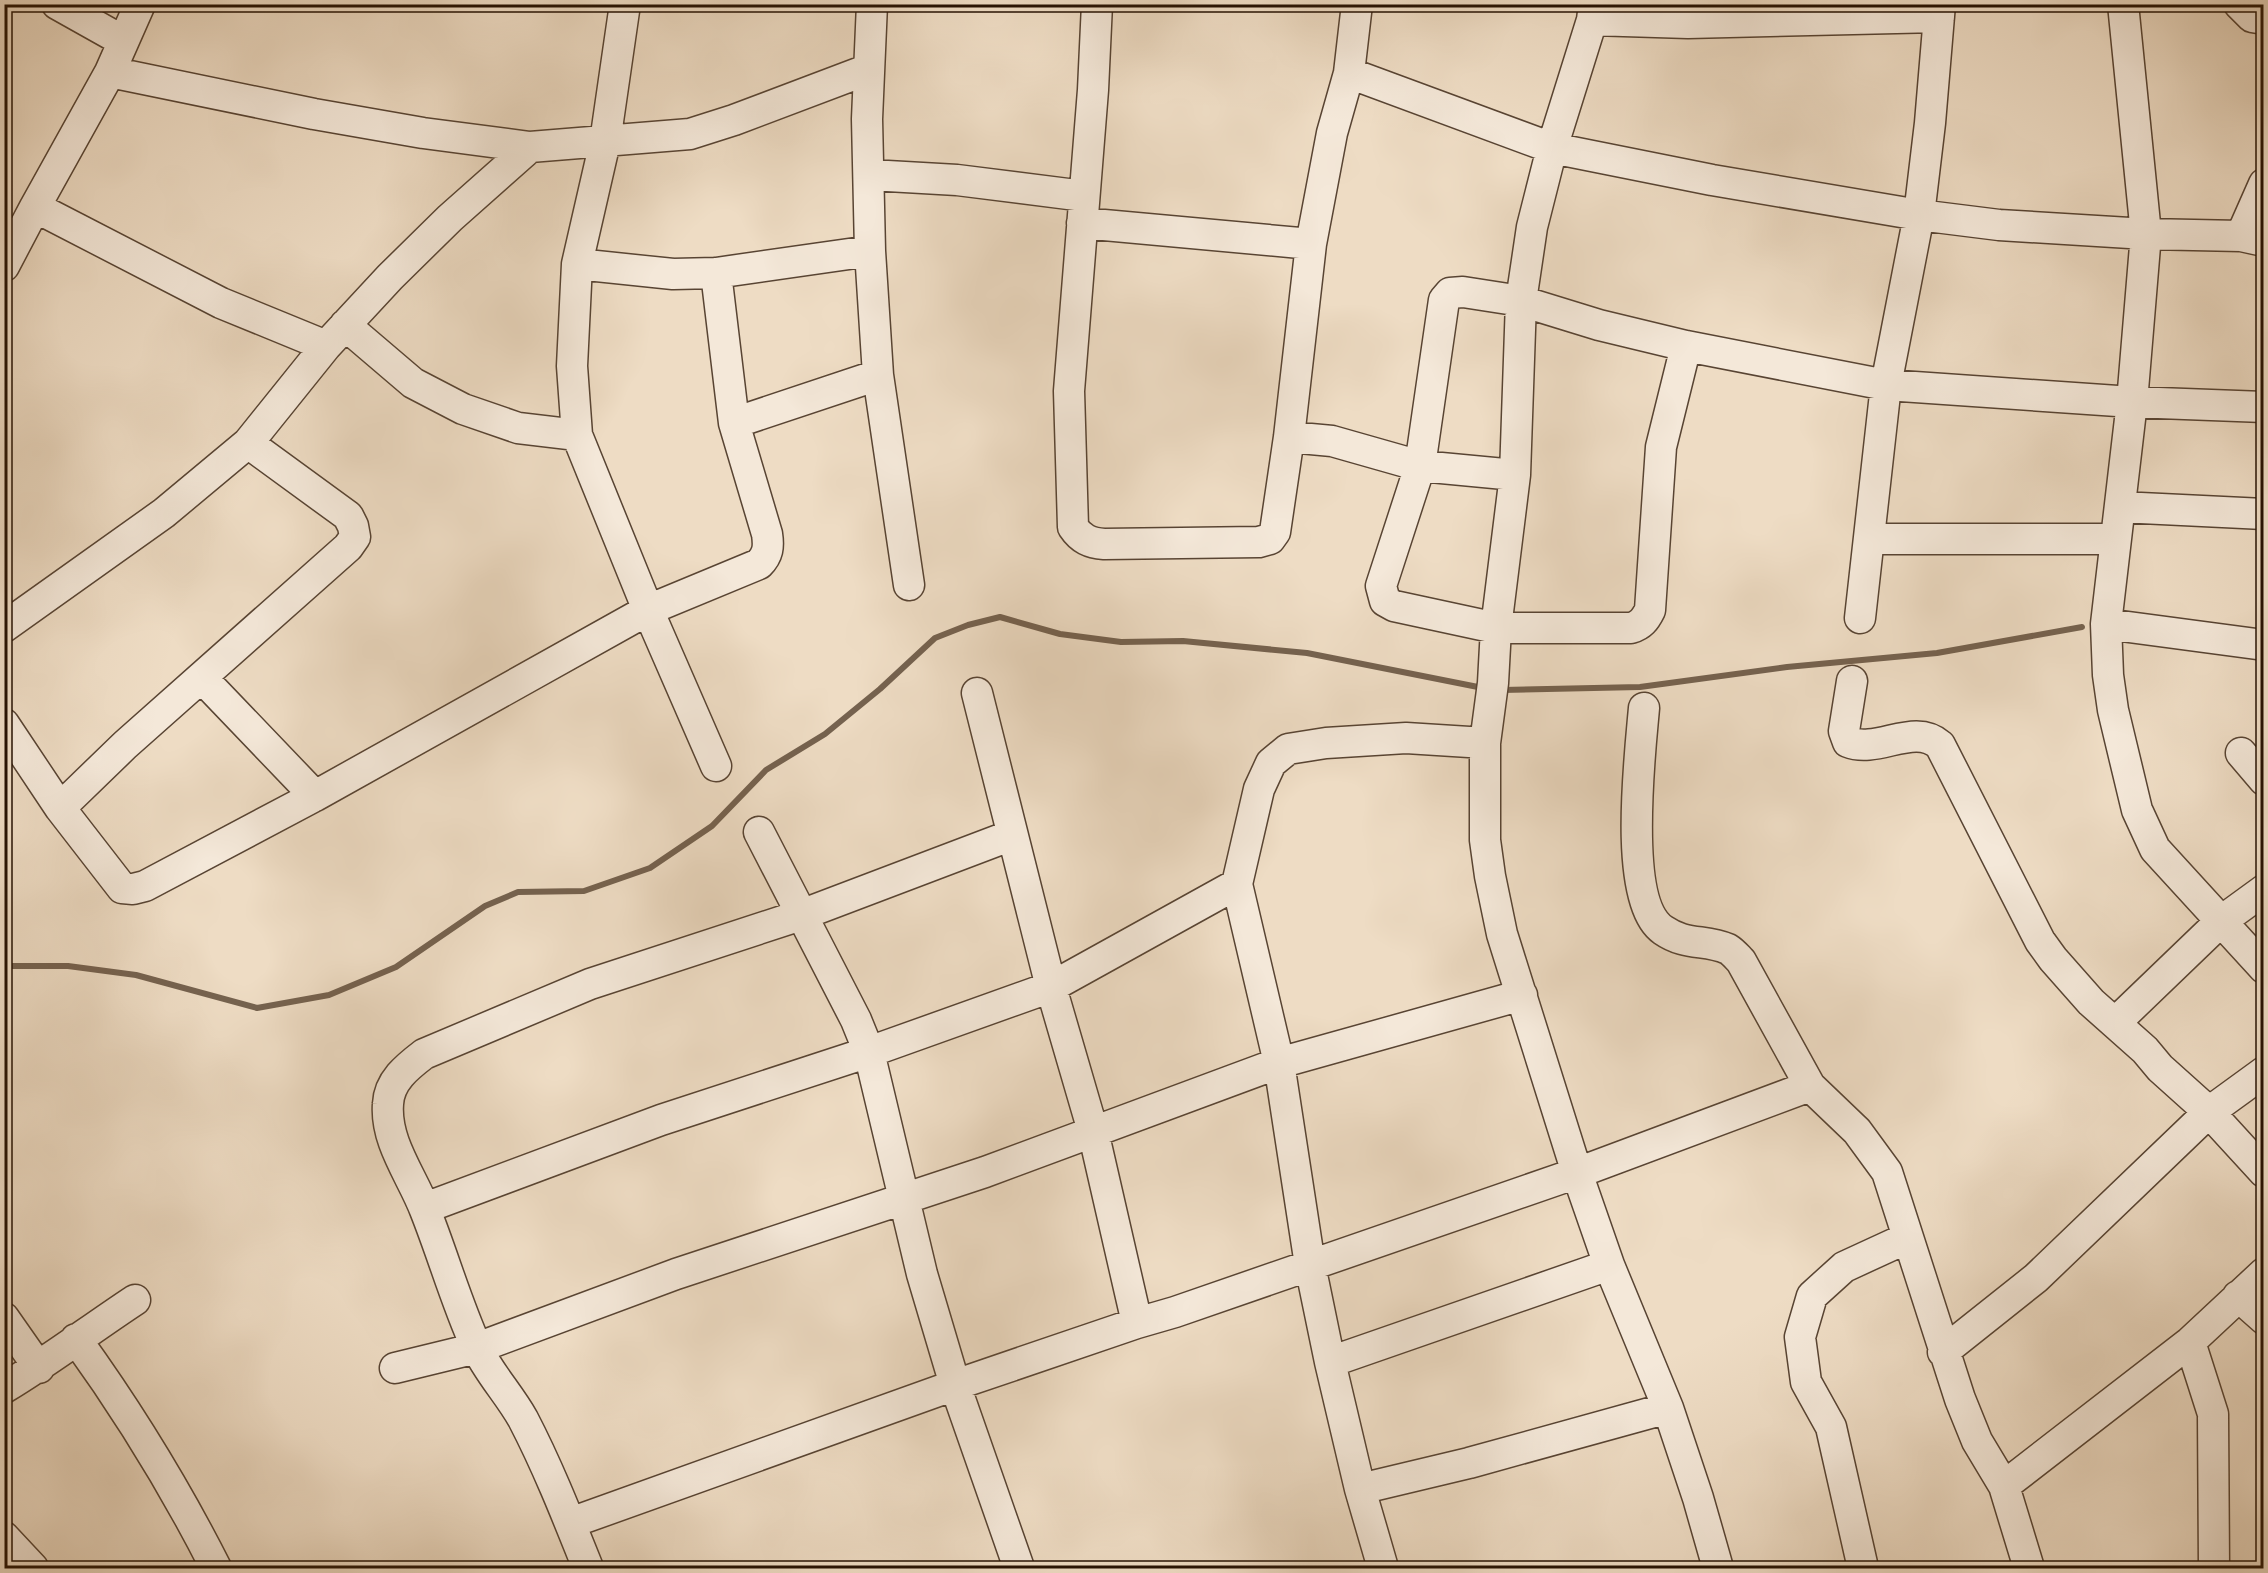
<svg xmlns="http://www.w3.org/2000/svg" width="2268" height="1573" font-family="'EB Garamond',serif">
	<rect width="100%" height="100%" fill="#eedcc4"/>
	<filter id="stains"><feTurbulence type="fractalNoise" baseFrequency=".00333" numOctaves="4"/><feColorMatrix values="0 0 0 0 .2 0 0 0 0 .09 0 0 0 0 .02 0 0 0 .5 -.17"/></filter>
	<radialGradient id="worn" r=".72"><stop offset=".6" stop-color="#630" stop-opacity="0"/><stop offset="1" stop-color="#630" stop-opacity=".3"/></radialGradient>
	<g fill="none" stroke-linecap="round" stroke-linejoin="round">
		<path stroke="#75624f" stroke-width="6" d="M1502,690l138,-3 147,-20 150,-14 145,-26
			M4,966h64l68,9 121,33 72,-13 67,-28 89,-61 33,-14 66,-1 66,-23 62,-42 54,-56 59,-36 55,-45 55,-51 33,-13 32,-8 60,17 61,8 62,-1 124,12 176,35"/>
		<defs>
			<path id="minor" d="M57,4l66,37
				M625,4l-20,138 -28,122 -5,102 5,69 71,175 68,156
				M872,4l-5,115 3,132 8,124 31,210
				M1097,4l-4,86 -24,301 4,136c8,12 17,16 31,17l155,-2 11,-3 5,-7 14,-95 22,-193 21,-111 17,-60 8,-69
				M1594,4l-2,16 -40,128 -20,79 -11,74 -6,174 -19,153 -3,55 -8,60v97l5,36 12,58 75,239 32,92 59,143 30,90 20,70
				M2123,4l23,230 -14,168 -26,222 2,51 5,35 24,100 18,39 109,119
				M2239,4l13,13 12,2
				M1592,20l96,3 251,-6
				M110,72l204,42 109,19 107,14
				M1349,73l203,75 160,32 207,35 80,10 147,9 95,2 23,5
				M870,175l87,5 127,16
				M35,207l186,96 105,43
				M1082,223l229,21
				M2241,236l23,-52
				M577,264l96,10 43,-1 154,-22
				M4,266l31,-59 75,-135 30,-68
				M345,325l68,58 50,26 55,19 59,7
				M1686,346l-25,101 -11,163c-5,10 -9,15 -19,18h-135l-102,-22 -9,-5 -4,-15 39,-120 24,-166 6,-7 13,-1 58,9 78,24 87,21 200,39 246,17 132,5
				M734,423l144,-48
				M1289,437l43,4 88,25 95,9
				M2120,507l144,7
				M1869,539h246
				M1860,618l26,-233 33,-170 11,-92 10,-119
				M2106,624l158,21
				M4,627l160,-114 84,-70 78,-97 64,-69 60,-59 80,-71 160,-13 44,-14 135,-51
				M202,678l113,118
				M1852,681l-8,50 4,11c30,12 66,-20 92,3l100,196 13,18 38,43 54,48 15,18 49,44 55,60
				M977,693l74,294 42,144 44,192
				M1644,708c-4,46 -22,194 19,222 23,16 42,9 65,19 5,3 9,8 13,12l69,125 47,45 30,41 73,227 17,42 27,45 25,82
				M4,724l56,84 62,80 11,1 12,-3 170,-90 333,-186 111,-46c9,-9 10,-17 8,-30l-33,-111 -18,-150
				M2241,753l23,27
				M60,808l65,-63 223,-198 7,-10 -2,-11 -5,-10 -100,-73
				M759,832l97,188 13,32 53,222 33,111 64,183
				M2115,1023l105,-101 44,-32
				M425,1208l236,-88 208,-68 182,-65 186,-103
				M2238,1296l26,23
				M4,1318l35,50
				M76,1339c52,72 100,150 140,229
				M2190,1342l23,72 1,154
				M1943,1352l93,-74 173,-166 55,-40
				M1330,1362l279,-97
				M395,1368l82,-20 199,-74 309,-102 294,-109 243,-68
				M4,1388c45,-27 87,-59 131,-88
				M2004,1486l186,-144 74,-69
				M1360,1489l109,-26 199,-55
				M570,1523l385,-138 182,-62 38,-11 402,-139 233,-87
				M4,1537l29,31
				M588,1568c-20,-50 -40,-101 -65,-149 -14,-25 -35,-47 -47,-73 -20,-44 -33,-91 -51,-136 -13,-34 -40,-68 -37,-106 1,-23 19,-37 36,-50l166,-70 211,-69 211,-80
				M1383,1568l-23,-79 -30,-127 -20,-97 -31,-202 -42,-179 22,-95 12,-26 17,-14 38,-6 80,-5 79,5
				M1863,1568l-32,-141 -25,-45 -6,-45 12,-41 32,-29 63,-29"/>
		</defs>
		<use href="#minor" stroke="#584433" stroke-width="33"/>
		<use href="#minor" stroke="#f4e8d9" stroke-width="30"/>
	</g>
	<rect width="2268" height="1573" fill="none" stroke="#eedcc4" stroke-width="24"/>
	<rect x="6" y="6" width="2256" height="1561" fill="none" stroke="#261203" stroke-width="3"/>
	<rect x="12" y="12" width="2244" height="1549" fill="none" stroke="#261203" stroke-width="1.5"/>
	<rect width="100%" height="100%" filter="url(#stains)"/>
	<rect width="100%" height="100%" fill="url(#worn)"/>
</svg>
